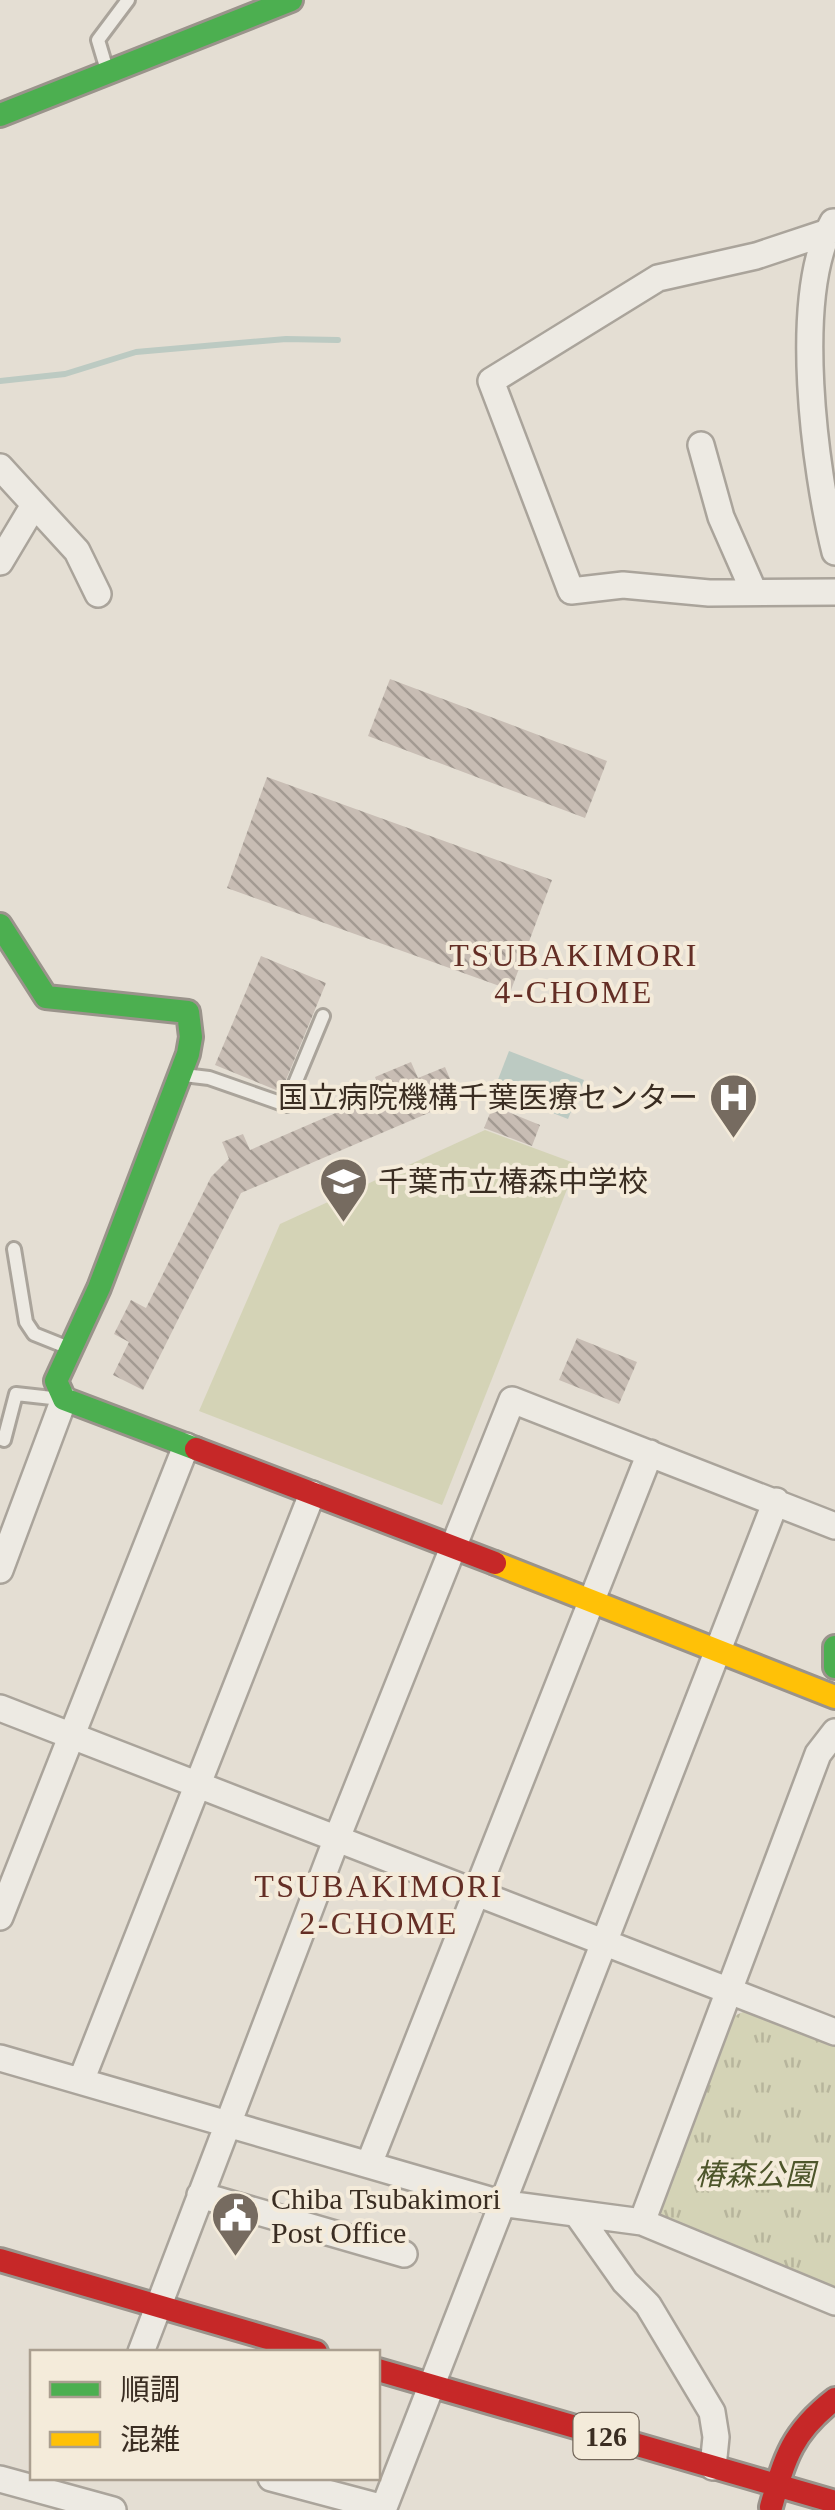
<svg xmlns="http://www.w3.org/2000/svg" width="835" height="2510" font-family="'Times New Roman','Noto Sans JP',serif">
	<defs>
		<pattern id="grass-tufts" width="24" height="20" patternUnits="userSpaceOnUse" patternTransform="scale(2.5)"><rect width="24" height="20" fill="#d4d3b6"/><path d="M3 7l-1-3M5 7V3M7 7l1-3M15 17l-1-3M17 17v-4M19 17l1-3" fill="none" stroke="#b7b59c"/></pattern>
		<pattern id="building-back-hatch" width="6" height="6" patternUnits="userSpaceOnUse" patternTransform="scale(2.5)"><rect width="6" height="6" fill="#c8bdb4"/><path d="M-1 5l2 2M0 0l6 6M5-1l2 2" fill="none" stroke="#a39a92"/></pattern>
	</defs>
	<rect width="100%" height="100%" fill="#e4ded3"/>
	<path fill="url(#grass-tufts)" d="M745,2011l90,35v247l-169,-65 -10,-20 76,-191z"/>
	<path fill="#d4d3b6" d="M485,1130l92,34 -135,341 -243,-94 81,-187z"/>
	<path fill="#bccac2" d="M509,1051l75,29 -16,39 -74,-29z"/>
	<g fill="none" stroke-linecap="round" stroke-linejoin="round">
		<path stroke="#bccac2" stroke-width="6" d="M0,381l65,-7 71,-22 150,-13 52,1"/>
	</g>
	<path fill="url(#building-back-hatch)" d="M390,679l217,82 -22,57 -217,-82z
		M267,777l285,103 -41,110 -284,-102z
		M261,956l65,27 -45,109 -66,-27z
		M411,1062l7,16 27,-11 14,33 -218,93 -98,197 -30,-15 16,-33 -15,-8 17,-34 15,8 65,-131 18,-18 -7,-17 21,-8 7,16 132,-57 -7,-16z
		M493,1106l47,19 -8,21 -48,-18z
		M577,1338l60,24 -18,42 -60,-24z"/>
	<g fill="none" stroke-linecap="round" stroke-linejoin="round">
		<defs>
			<path id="lane" d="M107,70l-9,-30 30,-40
				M184,1075l25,3 77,27 37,-89
				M14,1249l12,73 8,12 35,14
				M0,1438l4,2 12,-46 45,5"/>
			<path id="street" d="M833,222c-42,73 -18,250 2,330
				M828,232l-72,24 -98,22 -167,103 80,210 52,-6 86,8 126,-1
				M701,445l20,72 33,75
				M0,467l77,84 21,43
				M0,562l34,-57
				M0,1570l64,-171
				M0,1708l835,324
				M0,1917l186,-471
				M0,2058l500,145 142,19 193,80
				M81,2081l231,-587
				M369,2164l281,-711
				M200,2195l204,59
				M577,2214l48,68 23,23 64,107 4,25 -3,30
				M642,2222l176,-468 17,-22
				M141,2352l196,-514 175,-438 323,126
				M271,2478l113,30
				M0,2479l113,31
				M383,2510l393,-1009"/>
			<path id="fast" d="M0,115l291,-115
				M0,925l46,72 142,15 3,25 -3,17 -89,234 -43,93 8,18 132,50
				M835,1647v20"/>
			<path id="slow" d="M495,1563l340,134"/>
			<path id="jam" d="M196,1449l299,114
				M0,2260l316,92
				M378,2370l457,132
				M771,2507c14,-50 21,-75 64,-108"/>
		</defs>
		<use href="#lane" stroke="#aaa49b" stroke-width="18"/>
		<use href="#street" stroke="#aaa49b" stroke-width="30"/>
		<use href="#fast" stroke="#9a938b" stroke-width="28"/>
		<use href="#slow" stroke="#9a938b" stroke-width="28"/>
		<use href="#jam" stroke="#9a938b" stroke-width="28"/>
		<use href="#lane" stroke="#edeae3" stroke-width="12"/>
		<use href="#street" stroke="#edeae3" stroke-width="25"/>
		<use href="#fast" stroke="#4caf50" stroke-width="22"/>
		<use href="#slow" stroke="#ffc107" stroke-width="22"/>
		<use href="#jam" stroke="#c62828" stroke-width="22"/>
	</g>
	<defs>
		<symbol id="hospital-pin" viewBox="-11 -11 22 30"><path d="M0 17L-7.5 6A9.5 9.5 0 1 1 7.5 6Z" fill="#766b60" stroke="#f4ebda"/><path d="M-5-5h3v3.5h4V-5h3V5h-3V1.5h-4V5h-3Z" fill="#fff"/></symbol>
		<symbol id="school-pin" viewBox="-11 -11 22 30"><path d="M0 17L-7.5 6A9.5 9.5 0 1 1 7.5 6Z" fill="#766b60" stroke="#f4ebda"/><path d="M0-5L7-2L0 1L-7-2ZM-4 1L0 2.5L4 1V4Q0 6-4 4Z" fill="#fff"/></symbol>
		<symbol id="civic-pin" viewBox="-11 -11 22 30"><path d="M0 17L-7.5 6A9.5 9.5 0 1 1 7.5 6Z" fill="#766b60" stroke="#f4ebda"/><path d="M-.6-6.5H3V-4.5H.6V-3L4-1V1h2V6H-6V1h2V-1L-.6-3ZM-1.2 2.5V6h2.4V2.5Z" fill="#fff"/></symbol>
	</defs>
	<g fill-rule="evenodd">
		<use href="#hospital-pin" x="706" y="1070" width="55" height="75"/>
		<use href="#school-pin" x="316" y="1154" width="55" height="75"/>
		<use href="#civic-pin" x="208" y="2188" width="55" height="75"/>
	</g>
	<g text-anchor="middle" stroke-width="8" stroke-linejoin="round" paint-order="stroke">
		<rect fill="#f4ebda" stroke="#726659" stroke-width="2.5" x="573.5" y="2413" width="65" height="46" rx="8"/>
		<g font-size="28" font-weight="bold" fill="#3a2d22">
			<text x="606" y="2446">126</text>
		</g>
		<g font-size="30" fill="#3a2d22" stroke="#f4ebda" text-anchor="start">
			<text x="698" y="1108" text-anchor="end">国立病院機構千葉医療センター</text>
			<text x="378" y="1192">千葉市立椿森中学校</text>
			<text x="271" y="2209">Chiba Tsubakimori<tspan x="271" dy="34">Post Office</tspan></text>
		</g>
		<g font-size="30" font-style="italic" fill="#4d552a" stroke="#f4ebda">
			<text x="755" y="2185">椿森公園</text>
		</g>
		<g font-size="32" letter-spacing="2.5" fill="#642e25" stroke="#f4ebda">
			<text x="574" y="966">TSUBAKIMORI<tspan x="574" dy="37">4-CHOME</tspan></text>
			<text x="379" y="1897">TSUBAKIMORI<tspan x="379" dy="37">2-CHOME</tspan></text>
		</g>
	</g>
	<rect x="30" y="2350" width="350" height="130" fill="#f4ebda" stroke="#aa9f90" stroke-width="2.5"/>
	<rect x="50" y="2382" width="50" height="15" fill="#4caf50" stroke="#aa9f90" stroke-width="2.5"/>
	<text x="120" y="2400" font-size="30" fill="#3a2d22">順調</text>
	<rect x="50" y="2432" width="50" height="15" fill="#ffc107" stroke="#aa9f90" stroke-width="2.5"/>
	<text x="120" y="2450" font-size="30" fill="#3a2d22">混雑</text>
</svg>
